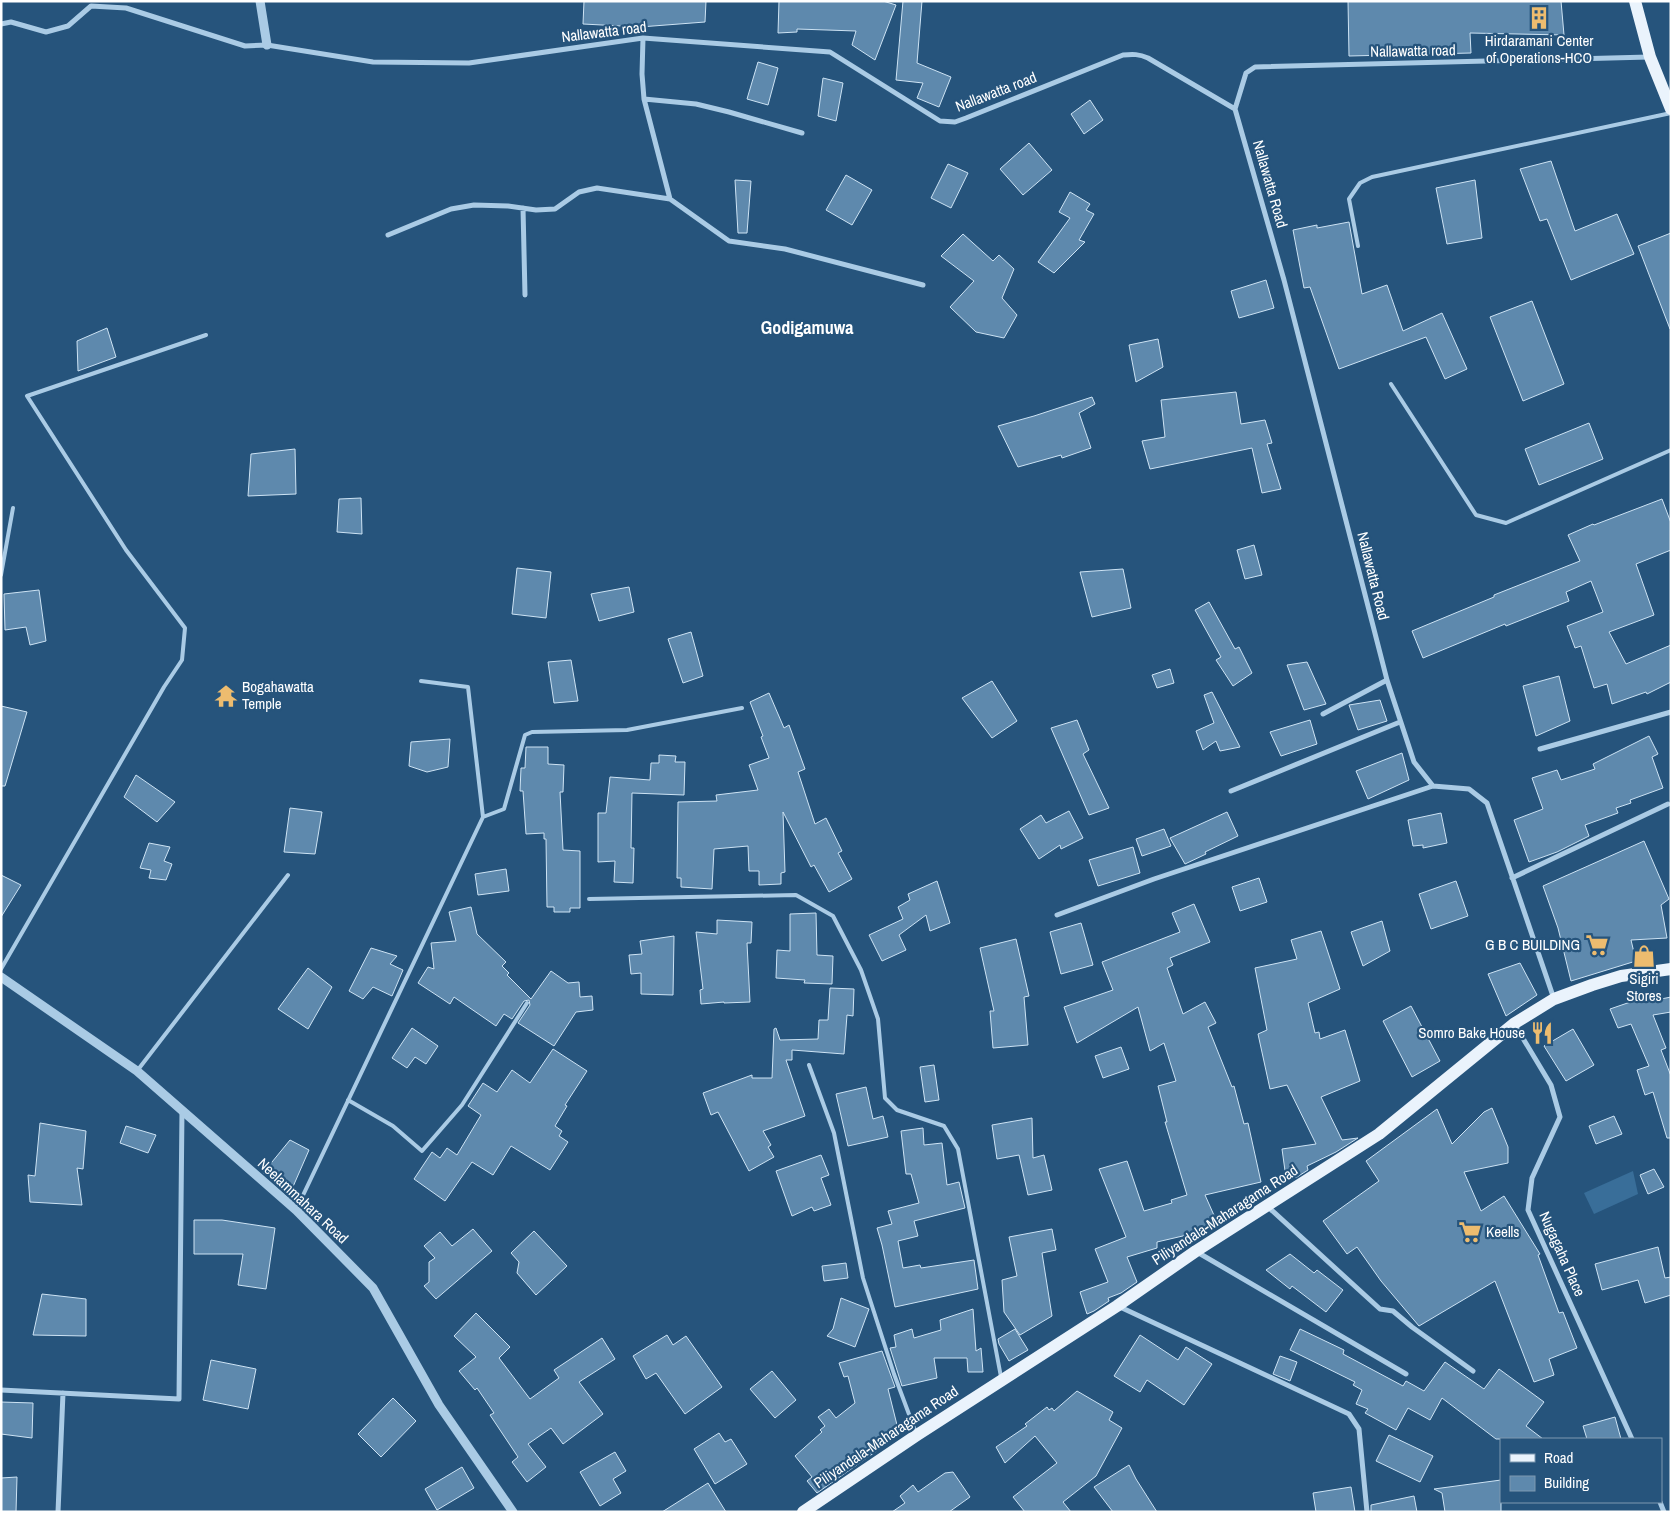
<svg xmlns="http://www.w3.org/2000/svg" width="1672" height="1513" font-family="'Archivo Narrow',sans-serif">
	<rect width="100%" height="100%" fill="#26547c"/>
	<path fill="#396e99" d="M1633,1171l5,23 -44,20 -10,-21z"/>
	<path fill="#5e89ad" stroke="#cde3f4" d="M584,1h122l-1,21 -65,5 -57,-3z
		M779,1h104l13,4 -21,55 -23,-15 4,-14 -59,-2v3l-19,1z
		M903,1h19l-5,62 34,14 -12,30 -22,-9 6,-15 -27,-3z
		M1348,1h213l3,34 -94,-2 1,20 -122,3z
		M758,62l20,6 -10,37 -21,-6z
		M823,78l20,5 -7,38 -18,-5z
		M1090,100l13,20 -19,14 -13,-20z
		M1029,143l23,27 -29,25 -23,-26z
		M1551,161l24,70 42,-17 17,40 -63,26 -24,-61 -7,2 -20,-52z
		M948,164l20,9 -17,35 -20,-10z
		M846,175l26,15 -20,35 -26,-15z
		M735,180l16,1 -4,52h-9z
		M1475,180l7,58 -35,6 -11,-56z
		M1070,192l20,12 -4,6 8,4 -15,26 6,2 -31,31 -16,-11 32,-44 -11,-6z
		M1349,222l13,72 25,-9 16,46 39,-18 25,56 -22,10 -19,-42 -87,32 -29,-82 -6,1 -11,-58 24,-5v3z
		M1671,233v96h-1l-32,-83z
		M963,234l30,27 6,-6 15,14 -12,29 15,17 -13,23 -28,-6 -26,-25 24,-26 -33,-25z
		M1266,280l8,28 -35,10 -8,-27z
		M1532,301l32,83 -41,17 -33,-84z
		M107,328l9,29 -38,14 -1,-30z
		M1158,339l5,28 -27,15 -7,-37z
		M1236,392l5,32 24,-4 7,23 -5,1 14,45 -19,4 -10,-45 -102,21 -8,-28 23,-4 -4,-37z
		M1092,397l3,7 -16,9 12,35 -29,10 -1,-3 -43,12 -20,-41 36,-10z
		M1589,423l14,36 -64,26 -14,-36z
		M295,449l1,45 -48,2 3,-42z
		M361,498l1,36 -25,-2 2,-33z
		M1662,499l9,24v27l-35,14 18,51 -45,17 17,32 45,-19v37l-24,12 -1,-2 -34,12 -5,-20 -13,4 -13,-42 -6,2 -8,-22 36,-14 -12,-31 -25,11 3,9 -63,25 -1,-2 -82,34 -11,-27 82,-34v-2l86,-34 -12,-26 25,-11 1,1z
		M1254,545l8,30 -17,4 -8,-29z
		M517,568l34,4 -5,46 -34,-4z
		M1123,569l8,39 -39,9 -12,-45z
		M629,587l5,25 -35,9 -8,-27z
		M39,590l7,51 -16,4 -4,-18 -21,3 -1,-36z
		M1209,602l26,47 4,-2 13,26 -19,13 -17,-26 5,-3 -26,-47z
		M691,632l12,44 -20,7 -15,-44z
		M571,660l7,41 -24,2 -6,-41z
		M1307,662l19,42 -22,6 -17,-45z
		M1170,669l4,14 -17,5 -5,-13z
		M1559,676l11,45 -34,15 -13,-50z
		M992,681l25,40 -25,17 -30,-40z
		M1212,692l28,55 -20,4 -4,-10 -13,9 -7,-19 18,-8 -10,-28z
		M769,693l15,35 5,-3 16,44 -7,3 17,52 11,-6 16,33 -4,2 14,26 -23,13 -15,-27 -3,2 -28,-55 2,60 -4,1v11l-22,1v-14h-10l-1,-25 -34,3 -2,40 -31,-2v-9h-4l1,-76 39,-1 -1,-6 42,-5 -9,-25 20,-7 -8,-21 2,-1 -13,-34z
		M1380,700l7,21 -29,9 -9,-25z
		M1,706l26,6 -22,74h-4z
		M1077,720l12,30 -6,4 26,54 -20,7 -38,-87z
		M1310,720l7,24 -36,12 -11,-24z
		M1649,736l9,18 -6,3 11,31 -33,12 1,3 -15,5 2,5 -33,12 4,11 -32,16 -28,10 -15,-42 29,-11 -11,-31 25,-8 4,10 34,-11 -2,-5z
		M450,739l-2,28 -21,5 -18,-6 2,-24z
		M526,747h22v17l16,1 -1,27h-3l3,58 17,1v57h-10v4h-16v-5h-7l-1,-68h-2v-6l-18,1 -3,-43h-3l1,-23h4z
		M1402,753l7,27 -41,19 -12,-28z
		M659,755l17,1 -1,6h10l-1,33 -52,-2 -1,55h3l-1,35 -19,-1 1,-21 -17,1v-49h8l4,-36 40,3 1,-17h8z
		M136,775l39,27 -18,20 -33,-25z
		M290,808l32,4 -7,42 -31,-2z
		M1069,811l14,27 -22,11 -1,-4 -21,14 -19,-30 21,-14 5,8z
		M1227,812l11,24 -33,16 1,2 -21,10 -15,-26z
		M1441,813l6,30 -24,5v-3l-10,1 -5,-26z
		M1164,829l7,17 -29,10 -6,-17z
		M1644,841l25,58 -8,6 6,33 -36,2 5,21 -65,20 -13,-53 -15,-42z
		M149,843l21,4 -6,14 8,3 -6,16 -17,-2 2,-8 -11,-2z
		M1133,847l7,26 -42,13 -9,-26z
		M506,869l3,22 -31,4 -3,-21z
		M1,875l20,10 -20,32z
		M1259,878l8,24 -27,9 -8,-24z
		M937,881l13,42 -20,8 -4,-16 -27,20 7,15 -24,11 -13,-26 34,-16 -5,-12 12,-7 -2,-6z
		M1456,881l12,35 -37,13 -12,-35z
		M1194,904l16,38 -40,16 3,7 -6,3 16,46 22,-12 11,21 -8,4 24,60 2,-1 10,38 4,-1 13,59 -56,13 12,27 -30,13 -30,7v6l-30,9 10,25 -16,11 -13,5 1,3 -15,10 -7,3 -7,-22 28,-10 -13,-33 31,-12 -27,-68 28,-8 17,50 28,-8 -1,-3 16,-5 -22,-73h2l-9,-36 18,-5 -12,-38 -14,8 -12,-44 -61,36 -13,-36 49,-17 -11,-28 78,-30 -8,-19z
		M471,907l6,27 29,28 -4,4 7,7 -2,2 24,24 20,-28 17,12 11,-1 1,15 12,-1 1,14 -17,2 -22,34 -36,-23 12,-18 -1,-5 -5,1 -12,18 -8,-5 -8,12 -42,-29 -4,7 -32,-21 10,-16 6,2 -3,-26 25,-2 -7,-29z
		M816,913l1,42 16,1 -1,28 -28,-1 1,-3 -29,-2 1,-28 13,1v-37z
		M717,920l35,2 -1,21h-4l3,59 -26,1v-1l-23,2 -1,-14 3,-1 -7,-57 21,2z
		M1382,921l8,30 -27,15 -12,-34z
		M1081,923l12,42 -32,9 -11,-42z
		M1321,931l19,58 -32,14 7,30 4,-1 1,7 25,-9 15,51 -39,16 21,43 16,-2 -22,14 -29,14 1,4 -11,7 -11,1 -4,-29 34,-5 -29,-59 -17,4 -12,-55 9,-4 -12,-62 42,-9 -6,-19z
		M674,936l-1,59 -32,-1v-21l-10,1 -2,-19 13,-1 -2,-13z
		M1016,939l13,57 -5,1 4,48 -35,3 -3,-37h4l-14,-63z
		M371,948l26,8 -7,8 13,6 -11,26 -19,-9 -10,12 -14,-8z
		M1520,963l17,32 -31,21 -18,-42z
		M308,968l24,19 -24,42 -30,-20z
		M830,988l24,1 -1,27 -6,-1 -3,39 -52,-4v10h-6l19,56 -42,15 8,14 -3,2 6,10 -25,14 -31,-59 -7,3 -8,-22 49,-18v3h20l2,-49 2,-1 4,12 38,-1 1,-19h9z
		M1645,997l1,5 25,-5v15l-18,3 13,33 -5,2 10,26v62h-4l-14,-46 -8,3 -8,-25 12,-4 -18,-42 -13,4 -8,-19z
		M1411,1006l29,55 -28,16 -29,-56z
		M412,1028l26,18 -12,18 -11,-7 -8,11 -15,-10z
		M1573,1029l21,36 -28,16 -22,-35z
		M1121,1047l8,22 -26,9 -8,-22z
		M553,1049l34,22 -22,34 2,1 -12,20 7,5 -3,5 9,6 -18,28 -39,-24 -18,29 -21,-13 -27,39 -31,-22 18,-27 8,6 7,-10 10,7 24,-40 -13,-9 15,-23 14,9 15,-22 18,13z
		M934,1065l5,35 -14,2 -5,-35z
		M866,1087l7,32 10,-3 5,21 -40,9 -12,-52z
		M1492,1108l16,39v16l-44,9 17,39 23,-15 36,58 -2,1 21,58 4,-1 14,36 -28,11 5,16 -20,7 -39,-101 -76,45 -38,-45 -24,-34 -10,7 -24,-33 56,-40 -13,-20 71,-52 15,35 32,-32z
		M1614,1116l8,18 -26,10 -7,-18z
		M1032,1118l1,40 11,-3 8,35 -24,5 -9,-40 -22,4 -5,-34z
		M40,1123l46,8 -3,38 -6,-1 5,37 -52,-3 -2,-27 7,1z
		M126,1126l30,9 -8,18 -28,-10z
		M923,1128l1,17 18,-2 5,42 12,-3 6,26 -51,13 4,15 -20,5 5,27 17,-3 1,3 53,-8 4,29 -83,18 -13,-62 -5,-17 15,-4 -4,-13 31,-8 -8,-29h-5l-5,-43z
		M290,1140l19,10 -17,39 -29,-16z
		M821,1155l8,20 -8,3 10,27 -17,6 -2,-4 -20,9 -16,-45z
		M1654,1169l10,18 -16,7 -8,-19z
		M194,1220h28l53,8 -9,61 -28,-4 5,-31h-49z
		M473,1229l19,22 -56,48 -12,-13 5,-4v-20l6,-4 -11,-12 16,-14 12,14z
		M1052,1229l4,21 -14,3 10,63 -32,19 -16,-23 -2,-32 15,-4 -8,-39z
		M534,1231l33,35 -31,29 -19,-22 2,-11 -8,-9z
		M1658,1247l7,31 6,-1v18l-26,8 -7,-23 -36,10 -7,-26z
		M1290,1254l24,19 3,-3 26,20 -17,22 -34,-26 -2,3 -24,-19z
		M846,1263l2,15 -24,3 -2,-15z
		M42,1294l44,5v37l-53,-1z
		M841,1298l28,11 -14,38 -28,-11 6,-7z
		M973,1309l3,42 5,-3 2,24h-15l-1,-14h-33l3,20 -35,8 -12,-38 6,-1 -2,-12 18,-6 2,9 27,-8 -1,-10z
		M476,1313l34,34 -11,11 31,41 29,-21 -5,-8 48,-32 13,21 -36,23 24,32 -40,30 -12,-16 -23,16 18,23 -19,15 -15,-20 6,-5 -28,-42 4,-2 -17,-25 -2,2 -16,-19 17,-14 -22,-21z
		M1015,1329l13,21 -19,11 -10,-17 -1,-5z
		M1300,1329l44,21 -1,4 60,32 3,-5 18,10 21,-29 39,27 15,-20 45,33 -18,24 17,13h-47l-54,-41 -12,22 -22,-12 -12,22 -31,-17 3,-4 -12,-5 6,-14 -9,-5 2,-3 -65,-32z
		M667,1335l6,10 13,-9 36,51 -37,27 -29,-41 -10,6 -13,-23z
		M1140,1335l38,25 8,-13 26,17 -28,41 -37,-25 -7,12 -26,-16z
		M882,1351l13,36 -7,2 11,44 -28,7 7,10 -61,43 -10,-12 5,-4 -17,-21 27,-24 -2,-2 5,-4 -7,-9 11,-8 7,9 19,-15 -7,-27 -4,1 -5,-14z
		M1280,1356l17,6 -7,19 -17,-7z
		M211,1360l45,9 -8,40 -45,-9z
		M772,1371l24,29 -21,18 -25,-29z
		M1077,1391l36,21 -4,8 13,8 -26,48 -33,26 8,10h-46l-12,-15 44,-34 -22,-27 -30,27 -9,-16 31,-21 -2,-2 22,-17 2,3 3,-2 2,3z
		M393,1398l23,23 -35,36 -23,-23z
		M1,1402l32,1 -1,35 -31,-4z
		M1615,1417l6,22h-34l-4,-13z
		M719,1433l6,9 6,-3 16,25 -32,20 -21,-35z
		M1389,1435l44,21 -13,26 -44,-21z
		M615,1452l11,19 -13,8 8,14 -21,13 -20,-34z
		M1129,1465l7,14 21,33h-44l-19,-25z
		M462,1467l12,21 -37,22 -12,-21z
		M953,1472l17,25 -21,15h-57l13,-9 -5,-7 13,-11 5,7 27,-19z
		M17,1477l-1,35h-15v-34z
		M1501,1480v32h-56l-3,-19 -8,-4z
		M708,1483l18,29h-64z
		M1351,1487l4,25h-39l-3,-19z
		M1414,1496l3,16h-46v-7z"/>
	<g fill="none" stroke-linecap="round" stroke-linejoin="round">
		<path stroke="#aacbe5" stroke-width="4" d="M1358,246l-9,-47 11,-16 12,-6 299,-64
			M1391,384l85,131 30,8 165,-73
			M1,575l12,-67
			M421,681l47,6 15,130
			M589,899l207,-4 37,21 28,54 17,49 7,79 12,12 47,16 14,23 43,228
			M1,969l163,-282 18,-27 3,-32 -59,-78 -99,-154 179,-61
			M809,1065l25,68 29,145 31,96 22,59
			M137,1071l151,-196
			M348,1100l45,26 29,25 40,-46 65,-102
			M296,1210l187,-393 21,-8 21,-74 7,-3 95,-2 115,-22"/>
		<path stroke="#aacbe5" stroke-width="5" d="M1,24l10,-2 35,10 22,-6 23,-20 35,2 119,38 22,-1 106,17 96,1 174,-25 187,14 110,69 15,1 11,-4 157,-63c10,-1 16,-1 25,3l87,51 11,-36 9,-6 394,-10
			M643,38l-1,36 2,25 26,100 59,42 56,8 138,36
			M644,99l52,5 33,8 73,21
			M1235,109l49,171 103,400 27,82 19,24 36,3 18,14 67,196
			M523,208l2,87
			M388,235l63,-26 23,-4 34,1 28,4 19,-1 24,-17 18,-4 73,11
			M1323,714l64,-34
			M1540,749l131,-37
			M1231,791l169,-69
			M1512,878l156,-74
			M1057,915l97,-36 279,-93
			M1515,1025l36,60 9,32 -28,61 -4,32 104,229
			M1267,1206l113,103 13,2 19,16 61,44
			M1197,1252l209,122
			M1120,1307l229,107 10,15 8,83
			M1,1390l178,9 3,-289
			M1660,1502l4,10
			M58,1512l5,-119"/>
		<path stroke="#aacbe5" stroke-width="9" d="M260,1l7,44
			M1,977l136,94 159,139 77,78 66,117 74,107"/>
		<path stroke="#eaf3fc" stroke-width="12" d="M1635,1l15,56 21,52
			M803,1512l114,-77 200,-129 79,-55 183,-117 136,-111 39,-24 38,-14 29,-9 50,-7"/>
	</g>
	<defs>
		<symbol id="building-bare" viewBox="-9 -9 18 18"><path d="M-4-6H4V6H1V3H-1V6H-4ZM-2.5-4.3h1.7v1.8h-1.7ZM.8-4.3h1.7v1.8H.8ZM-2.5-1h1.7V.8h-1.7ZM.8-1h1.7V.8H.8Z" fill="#edbc6f" stroke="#26547c" stroke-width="2.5" paint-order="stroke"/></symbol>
		<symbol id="temple-bare" viewBox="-9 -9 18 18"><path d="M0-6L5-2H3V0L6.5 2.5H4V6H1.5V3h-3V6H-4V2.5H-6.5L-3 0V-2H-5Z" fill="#edbc6f" stroke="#26547c" stroke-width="2.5" paint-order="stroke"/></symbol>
		<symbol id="supermarket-bare" viewBox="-9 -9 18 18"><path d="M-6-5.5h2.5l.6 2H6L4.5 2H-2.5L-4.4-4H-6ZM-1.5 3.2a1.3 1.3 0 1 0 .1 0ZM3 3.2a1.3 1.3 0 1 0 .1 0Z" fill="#edbc6f" stroke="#26547c" stroke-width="2.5" paint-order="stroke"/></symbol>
		<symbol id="shop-bare" viewBox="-9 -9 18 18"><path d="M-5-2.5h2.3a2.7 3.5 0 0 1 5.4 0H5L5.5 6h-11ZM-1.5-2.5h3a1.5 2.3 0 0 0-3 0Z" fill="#edbc6f" stroke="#26547c" stroke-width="2.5" paint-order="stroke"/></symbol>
		<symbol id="restaurant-bare" viewBox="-9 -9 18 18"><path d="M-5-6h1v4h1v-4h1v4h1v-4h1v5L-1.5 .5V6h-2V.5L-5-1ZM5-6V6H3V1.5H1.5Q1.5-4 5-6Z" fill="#edbc6f" stroke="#26547c" stroke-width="2.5" paint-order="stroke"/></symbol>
	</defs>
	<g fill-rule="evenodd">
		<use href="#building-bare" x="1523" y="2" width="32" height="32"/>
		<use href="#temple-bare" x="210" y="680" width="32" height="32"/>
		<use href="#supermarket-bare" x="1581" y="929" width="32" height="32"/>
		<use href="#shop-bare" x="1628" y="940" width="32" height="32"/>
		<use href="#restaurant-bare" x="1526" y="1017" width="32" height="32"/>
		<use href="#supermarket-bare" x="1454" y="1216" width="32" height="32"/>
	</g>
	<g text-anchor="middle" stroke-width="4.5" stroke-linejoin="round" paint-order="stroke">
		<g font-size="15" fill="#fff" stroke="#26547c">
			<text transform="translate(604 32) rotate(-7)" y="5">Nallawatta road</text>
			<text transform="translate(1413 51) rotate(-1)" y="5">Nallawatta road</text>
			<text transform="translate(996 92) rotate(-21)" y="5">Nallawatta road</text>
			<text transform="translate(1270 184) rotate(74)" y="5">Nallawatta Road</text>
			<text transform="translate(1373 576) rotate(76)" y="5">Nallawatta Road</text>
			<text transform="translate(303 1201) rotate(43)" y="5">Neelammahara Road</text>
			<text transform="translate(1225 1215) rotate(-33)" y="5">Piliyandala-Maharagama Road</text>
			<text transform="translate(1562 1254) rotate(66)" y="5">Nugagaha Place</text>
			<text transform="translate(886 1437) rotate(-34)" y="5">Piliyandala-Maharagama Road</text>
		</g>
		<g font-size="15" fill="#fff" stroke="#26547c">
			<text x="1539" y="46">Hirdaramani Center<tspan x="1539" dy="17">of Operations-HCO</tspan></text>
			<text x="242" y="692" text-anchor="start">Bogahawatta<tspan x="242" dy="17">Temple</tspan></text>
			<text x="1580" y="950" text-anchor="end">G B C BUILDING</text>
			<text x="1644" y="984">Sigiri<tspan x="1644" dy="17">Stores</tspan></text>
			<text x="1525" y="1038" text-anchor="end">Somro Bake House</text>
			<text x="1486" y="1237" text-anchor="start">Keells</text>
		</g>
		<g font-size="18" font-weight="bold" fill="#fff" stroke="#26547c">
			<text x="807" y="334">Godigamuwa</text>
		</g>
	</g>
	<rect width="1672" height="1513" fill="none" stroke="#ffffff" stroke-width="5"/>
	<rect x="1500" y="1438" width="162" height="65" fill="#26547c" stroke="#7d98b0"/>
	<rect x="1510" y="1454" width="25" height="8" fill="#eaf3fc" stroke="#7d98b0"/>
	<text x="1544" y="1463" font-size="15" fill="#ffffff">Road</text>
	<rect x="1510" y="1476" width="25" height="15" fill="#5e89ad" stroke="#7d98b0"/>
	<text x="1544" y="1488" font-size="15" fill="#ffffff">Building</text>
</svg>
